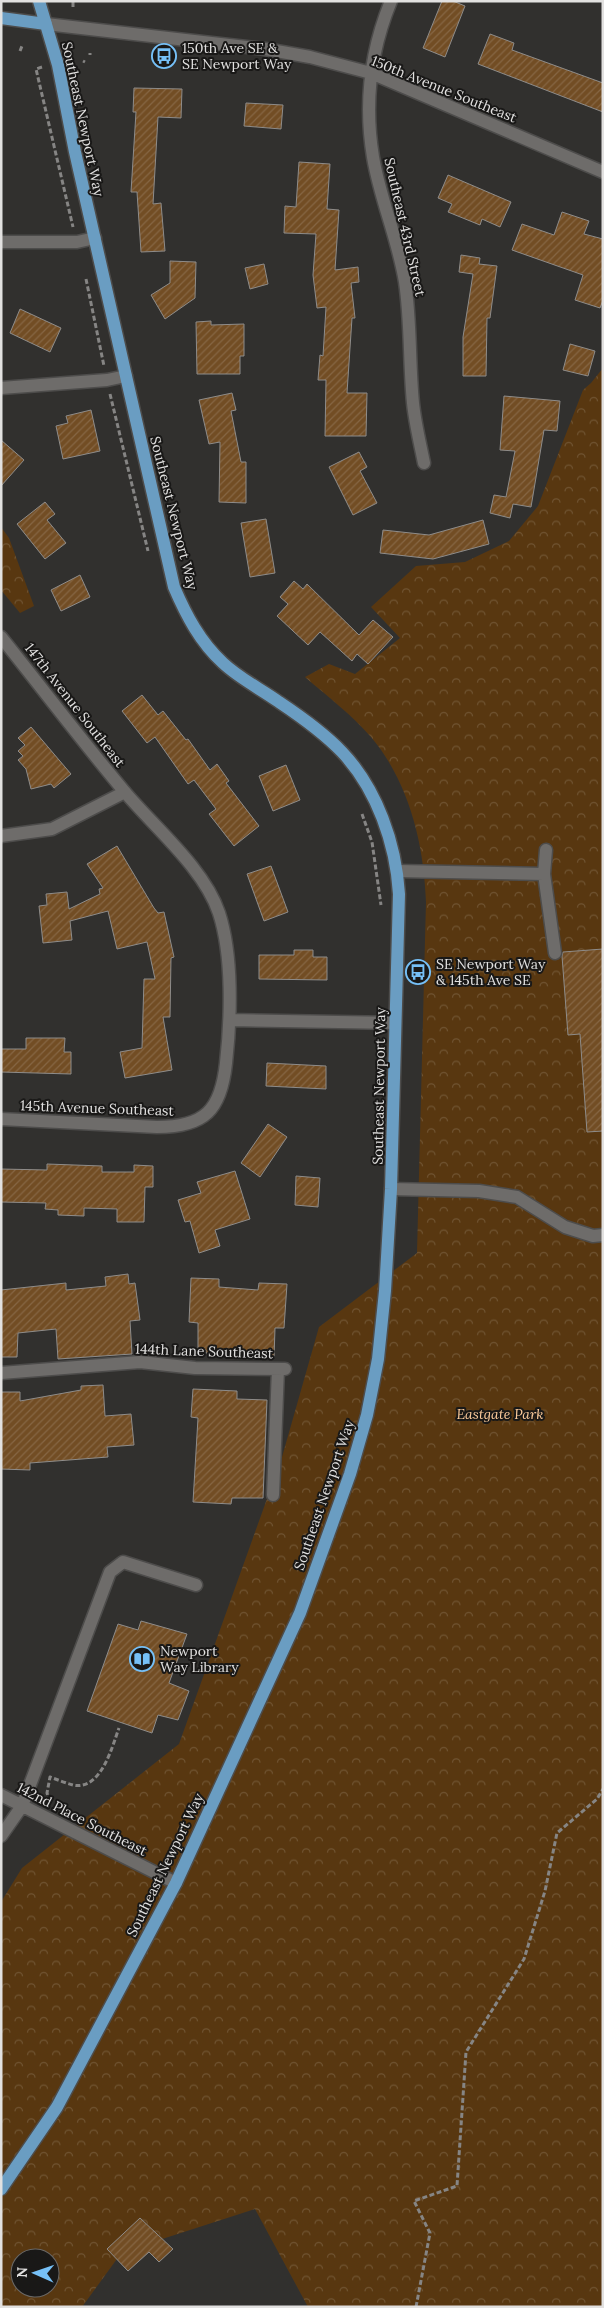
<svg xmlns="http://www.w3.org/2000/svg" width="604" height="2308" font-family="Lora,serif">
	<defs>
		<pattern id="forest-crowns" width="20" height="18" patternUnits="userSpaceOnUse" patternTransform="scale(1.25)"><rect width="20" height="18" fill="#583710"/><path d="M2 6a3 3 0 1 1 6 0M12 15a3 3 0 1 1 6 0" fill="none" stroke="#705432"/></pattern>
		<pattern id="building-hatch" width="6" height="6" patternUnits="userSpaceOnUse" patternTransform="scale(1.25)"><rect width="6" height="6" fill="#724d24"/><path d="M-1 1l2-2M0 6l6-6M5 7l2-2" fill="none" stroke="#866644"/></pattern>
	</defs>
	<rect width="100%" height="100%" fill="#31302e"/>
	<path fill="url(#forest-crowns)" fill-rule="evenodd" d="M603,368v1939h-295l-53,-98 -133,43 -40,55h-81v-405l21,-34 157,-124 103,-287 37,-130 98,-74 9,-351c-2,-58 -17,-120 -55,-165 -19,-22 -44,-41 -66,-60l24,-13 26,10 45,-36 -29,-31 45,-41 49,-4 44,-21 29,-35 45,-116 8,-7zM20,2258h30v30h-30z
		M1,527l8,11 25,68 -14,7 -19,-23z"/>
	<path fill="url(#building-hatch)" stroke="#8e8c8a" d="M442,1h11l12,5 -20,51 -22,-9z
		M490,34l24,9 -2,7 91,33v29l-125,-48z
		M134,88l48,1 -1,29 -23,-1 -5,87 8,-1 4,48 -24,1 -4,-60h-6l5,-80h-3z
		M246,103l37,2 -2,24 -37,-3z
		M299,162l31,2 -3,45 12,1 -4,60 23,-3 1,15 -8,1 4,35h-3l-5,75h20l-1,43h-41l1,-56h-8l2,-25 3,1 3,-49 -9,1 -4,-33 3,-41 -32,-1 1,-27 11,1z
		M448,175l63,27 -11,25 -18,-8 -2,6 -32,-13 4,-8 -14,-6z
		M562,212l27,9 -5,13 19,5v61l-3,8 -25,-8 8,-25 -71,-25 10,-26 32,11z
		M461,255l19,3 -1,6 18,2 -7,52h-3l-1,58h-23v-39l10,-63 -14,-2z
		M170,261l26,1 -1,36 -30,21 -14,-24 19,-12z
		M264,264l4,20 -18,5 -5,-21z
		M20,309l41,19 -11,24 -40,-19z
		M211,321v4l33,-1v32h-4v18h-43l-1,-52z
		M570,344l25,7 -7,25 -25,-6z
		M232,393l4,17 -5,1 10,51h5v41l-27,-1 1,-60 -11,2 -10,-44z
		M504,396l56,5 -3,30 -13,-1 -13,77 -18,-3 -3,14 -20,-5 4,-18 12,2 9,-46 -15,-1z
		M91,410l9,41 -37,8 -7,-33 12,-3 -2,-7z
		M1,440l23,20 -23,26z
		M359,452l8,15 -7,4 17,32 -24,12 -24,-48z
		M45,502l10,12 -8,6 19,23 -21,16 -28,-35z
		M266,519l9,54 -25,4 -9,-54z
		M483,520l6,24 -56,15 -53,-6 3,-23 46,5z
		M80,575l10,22 -29,14 -10,-21z
		M294,581l9,8 4,-5 52,51 14,-15 20,17 -25,27 -11,-10 -5,7 -32,-29 -12,13 -31,-29 11,-12 -8,-7z
		M142,695l16,20 5,-4 23,29 2,-1 22,31 7,-6 12,17 -3,2 33,43 -25,20 -25,-32 7,-5 -22,-29 -6,4 -33,-47 -8,6 -25,-32z
		M31,727l40,47 -17,14 -3,-4 -20,5 -5,-20 -8,-9 5,-4 -5,-5 7,-6 -7,-7z
		M286,765l14,35 -27,11 -14,-35z
		M117,846l37,62 4,5 6,-1 10,45 -3,1 -1,59h-7l9,53 -47,8 -5,-26 22,-4 2,-69h11l-8,-37 -30,7 -9,-38 -38,10 2,19 -29,3 -4,-37 8,-1 -1,-11 21,-2 2,17 31,-15 -1,-5 4,-1 -16,-24z
		M271,866l17,46 -24,9 -17,-47z
		M603,949v182l-16,1 -7,-98 -12,1 -6,-79 1,-4z
		M294,950h19v7h14v23l-68,-1v-24h35z
		M26,1038h39l-1,14h7v22l-70,-2v-23h25z
		M267,1063l59,3v23l-60,-3z
		M268,1124l19,13 -27,40 -19,-14z
		M47,1164l55,2v6h32v-7l19,1v21h-8l-1,35h-27v-13l-33,-1v8l-26,-1v-5l-13,-1 1,-6 -45,-1v-33l46,1z
		M235,1171l15,48 -35,11 5,16 -21,7 -9,-32 -5,1 -7,-22 23,-7 -4,-11z
		M296,1176l24,2 -2,29 -23,-2z
		M128,1274l1,10 6,-1 5,37 -10,1 2,33 -74,5 -2,-30 -38,4 -1,24h-16v-67l65,-7v7l40,-4 -1,-9z
		M191,1278l28,1v8l39,3 1,-7 28,1 -3,44h-9l-1,30 -35,-2v-3h-33v-3h-8v-27l-9,-1z
		M103,1385l2,31 26,-2 3,31 -27,2 1,10 -78,6v7l-29,-1v-77h19v9l61,-11v-4z
		M193,1389l44,2v8l30,1 -4,98h-31l-1,6 -38,-2 5,-84 -7,-1z
		M141,1621l46,13 -18,49 20,8 -11,29 -20,-5 -6,18 -65,-22 31,-87 20,6z
		M140,2218l33,31 -14,13 -10,-10 -21,19 -21,-22z"/>
	<g fill="none" stroke-linecap="round" stroke-linejoin="round">
		<defs>
			<path id="minor" d="M391,1c-21,51 -27,102 -18,156 7,42 25,82 32,125 6,40 4,81 8,121 2,20 7,40 11,60
				M46,24l219,25 45,8 61,16 232,99
				M1,242h76l18,-4
				M1,388l106,-8 19,-4
				M1,637c41,51 81,104 123,154 30,36 80,77 95,122 14,43 12,105 7,150 -5,47 -21,64 -69,64l-156,-8
				M1,836l51,-7 73,-37
				M546,850l-2,24 11,79
				M398,871l146,3
				M231,1020l164,3
				M391,1189l88,2 38,6 48,30 28,9 10,-1
				M1,1373l139,-11 55,6 90,1
				M273,1495l5,-126
				M1,1795l175,88
				M1,1836l21,-30 88,-234 13,-10 73,23"/>
			<path id="major" d="M1,18l45,6
				M1,2189l56,-82 119,-224 124,-270 50,-139 17,-59 11,-56 7,-68 6,-102 8,-295c-3,-50 -22,-105 -57,-142 -18,-19 -42,-36 -63,-50 -18,-13 -39,-23 -56,-39 -23,-21 -37,-48 -49,-76l-99,-435 -17,-87 -19,-64"/>
		</defs>
		<use href="#minor" stroke="#4d4c4b" stroke-width="15"/>
		<use href="#major" stroke="#4d4c4b" stroke-width="15"/>
		<path stroke="#868584" stroke-width="3" stroke-dasharray="5 2.5" stroke-linecap="butt" d="M73,7v-5
			M20,51l2,-5
			M90,53v2
			M83,61l2,1
			M42,67l-6,2 37,158
			M86,279l18,87
			M110,394l38,157
			M362,814l10,28 9,63
			M50,1802l-3,-9 3,-16c8,3 16,6 23,8 28,6 39,-38 46,-57
			M416,2307l14,-74 -16,-32 43,-15 9,-134 58,-93 21,-68 12,-58 40,-34 6,-10"/>
		<use href="#minor" stroke="#6e6c6a" stroke-width="12"/>
		<use href="#major" stroke="#6a9dc2" stroke-width="12"/>
	</g>
	<defs>
		<symbol id="bus-ring" viewBox="-11 -11 22 22"><circle r="9.5" fill="#191817" stroke="#76c0f7" stroke-width="1.5"/><path d="M-5-6H5V4H4V6H2V4H-2V6H-4V4H-5ZM-3.5-4V0h7V-4ZM-3.5 1.2v1.5H-2V1.2ZM2 1.2v1.5H3.5V1.2Z" fill="#76c0f7"/></symbol>
		<symbol id="library-ring" viewBox="-11 -11 22 22"><circle r="9.5" fill="#191817" stroke="#76c0f7" stroke-width="1.5"/><path d="M-6-4Q-3-5.5-.7-3.5V5Q-3 3-6 4ZM6-4Q3-5.5 .7-3.5V5Q3 3 6 4Z" fill="#76c0f7"/></symbol>
	</defs>
	<g fill-rule="evenodd">
		<use href="#bus-ring" x="150" y="42" width="28" height="28"/>
		<use href="#bus-ring" x="404" y="958" width="28" height="28"/>
		<use href="#library-ring" x="128" y="1645" width="28" height="28"/>
	</g>
	<g text-anchor="middle" stroke-width="4" stroke-linejoin="round" paint-order="stroke">
		<g font-size="14" fill="#e2e1e0" stroke="#191817" text-anchor="start">
			<text x="182" y="53">150th Ave SE &amp;<tspan x="182" dy="16">SE Newport Way</tspan></text>
			<text x="436" y="969">SE Newport Way<tspan x="436" dy="16">&amp; 145th Ave SE</tspan></text>
			<text x="160" y="1656">Newport<tspan x="160" dy="16">Way Library</tspan></text>
		</g>
		<g font-size="14" fill="#e2e1e0" stroke="#191817">
			<text transform="translate(444 89) rotate(22)" y="5">150th Avenue Southeast</text>
			<text transform="translate(83 119) rotate(78)" y="5">Southeast Newport Way</text>
			<text transform="translate(405 227) rotate(77)" y="5">Southeast 43rd Street</text>
			<text transform="translate(174 513) rotate(76)" y="5">Southeast Newport Way</text>
			<text transform="translate(75 705) rotate(52)" y="5">147th Avenue Southeast</text>
			<text transform="translate(379 1086) rotate(-89)" y="5">Southeast Newport Way</text>
			<text transform="translate(97 1108) rotate(2)" y="5">145th Avenue Southeast</text>
			<text transform="translate(204 1351) rotate(2)" y="5">144th Lane Southeast</text>
			<text transform="translate(324 1495) rotate(-71)" y="5">Southeast Newport Way</text>
			<text transform="translate(82 1819) rotate(27)" y="5">142nd Place Southeast</text>
			<text transform="translate(165 1865) rotate(-64)" y="5">Southeast Newport Way</text>
		</g>
		<g font-size="14" font-style="italic" fill="#fccb9b" stroke="#191817">
			<text x="500" y="1419">Eastgate Park</text>
		</g>
	</g>
	<rect width="604" height="2308" fill="none" stroke="#e2e1e0" stroke-width="5"/>
	<g transform="translate(35 2273) rotate(272)"><circle r="24" fill="#191817" stroke="#696867"/>
	<path d="M0-4L9 19L0 12L-9 19Z" fill="#76c0f7"/>
	<text y="-8" font-size="14" font-weight="bold" text-anchor="middle" fill="#e2e1e0">N</text>
	</g>
</svg>
